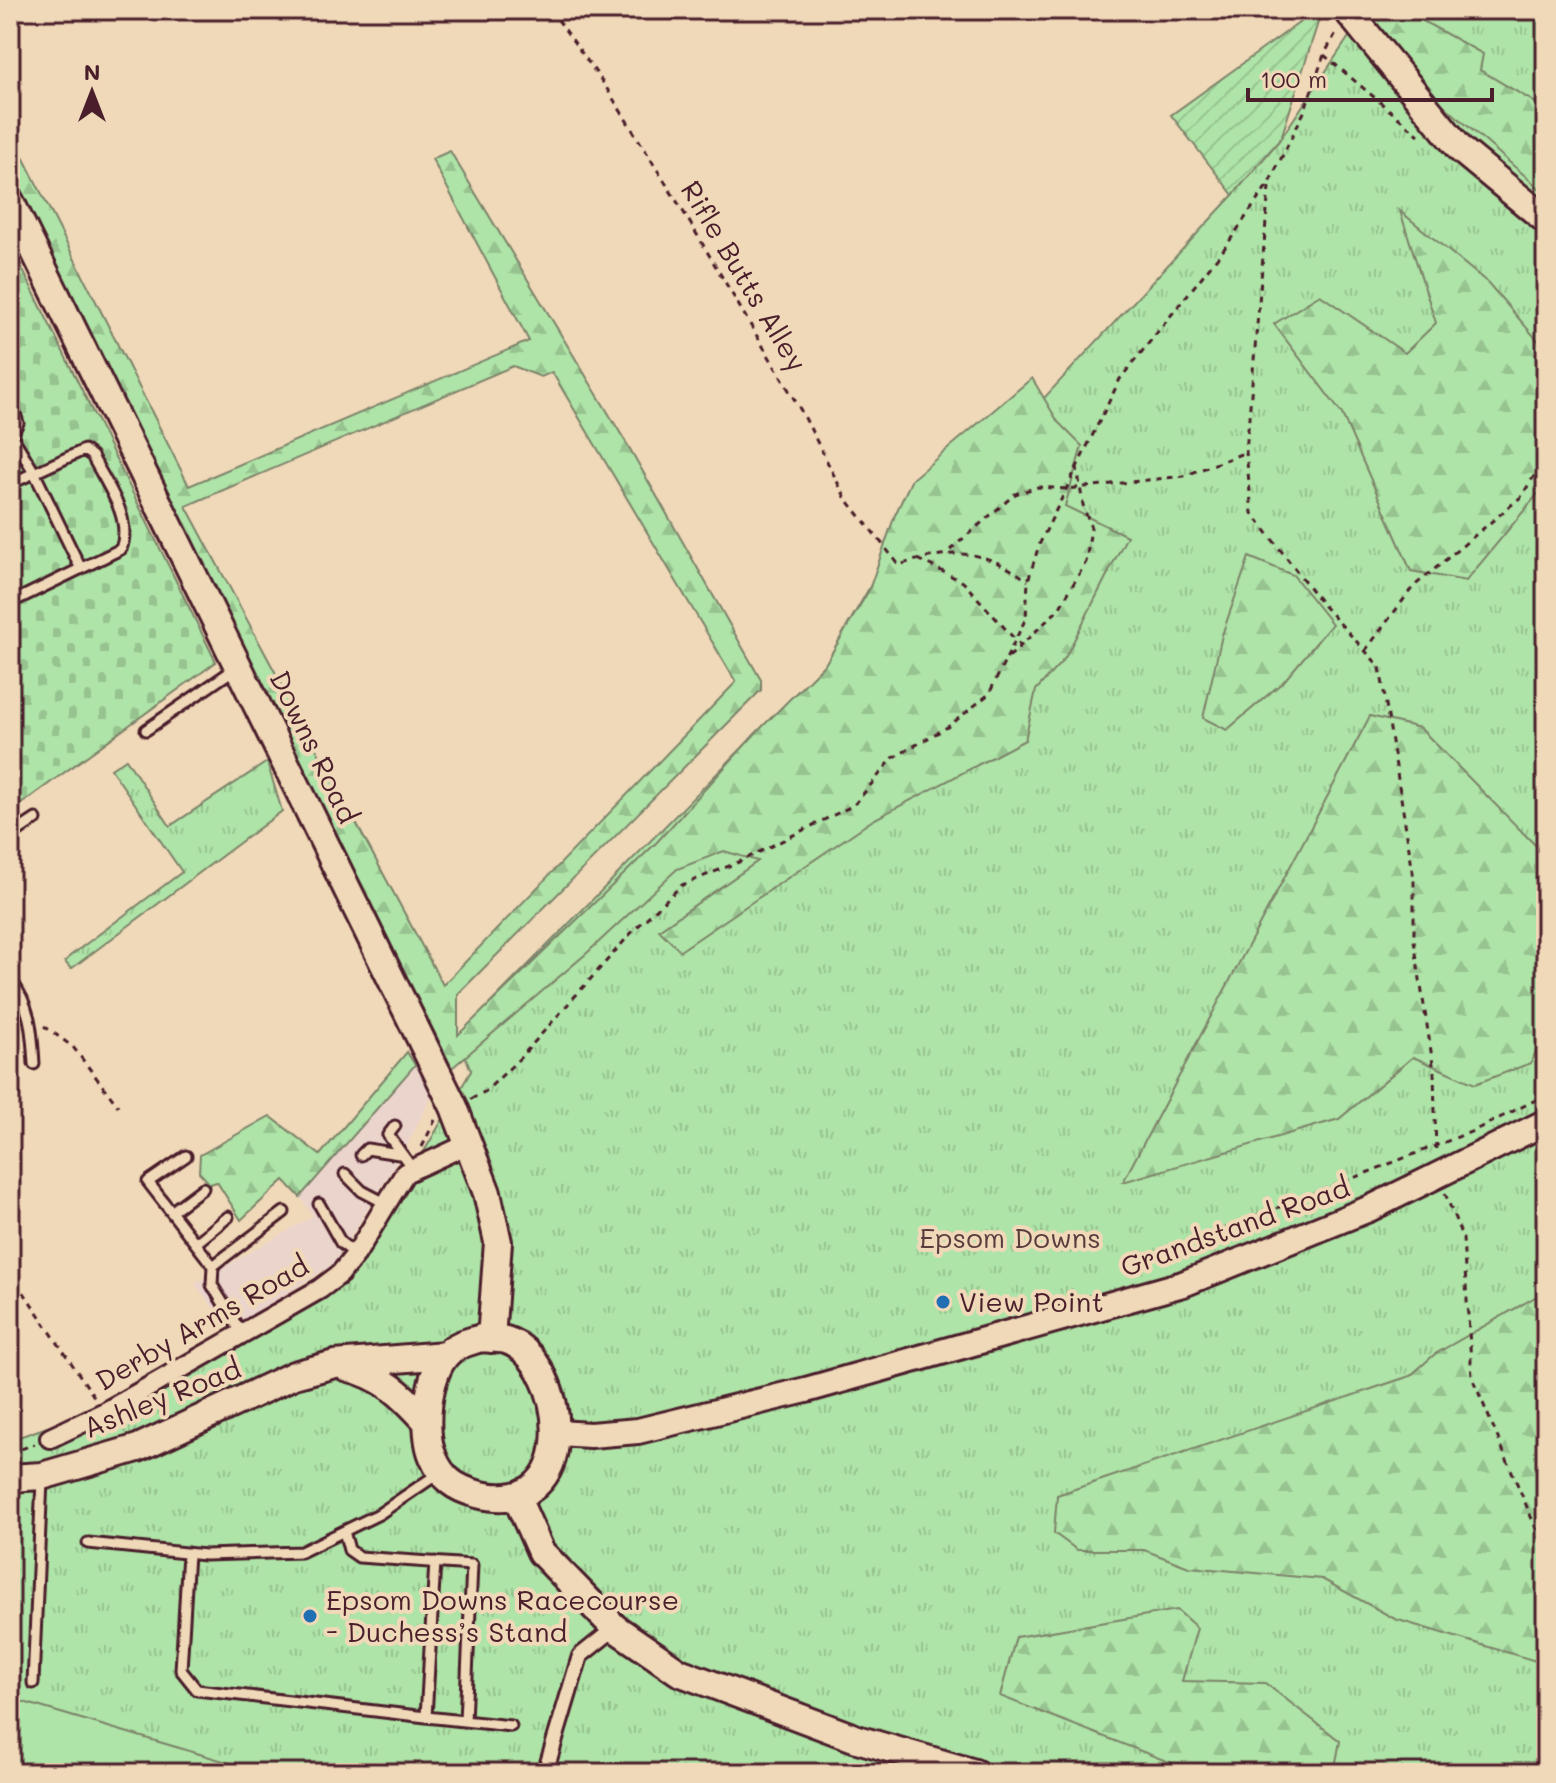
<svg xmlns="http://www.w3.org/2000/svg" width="1556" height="1783" font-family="Mali,sans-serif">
	<defs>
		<pattern id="grass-tufts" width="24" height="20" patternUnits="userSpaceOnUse" patternTransform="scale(2)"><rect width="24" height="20" fill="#aee4a7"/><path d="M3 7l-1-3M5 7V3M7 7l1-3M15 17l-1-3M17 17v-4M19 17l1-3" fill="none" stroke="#97c390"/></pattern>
		<pattern id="forest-firs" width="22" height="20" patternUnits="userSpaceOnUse" patternTransform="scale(2)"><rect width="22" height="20" fill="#aee4a7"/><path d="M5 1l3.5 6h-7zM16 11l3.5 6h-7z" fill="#97c390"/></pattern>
		<pattern id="cemetery-stones" width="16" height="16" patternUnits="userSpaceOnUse" patternTransform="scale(2)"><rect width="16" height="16" fill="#aee4a7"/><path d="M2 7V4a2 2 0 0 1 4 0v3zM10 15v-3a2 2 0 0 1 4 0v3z" fill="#97c390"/></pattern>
		<pattern id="garden-furrows" width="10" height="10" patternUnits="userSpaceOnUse" patternTransform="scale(2)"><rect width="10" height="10" fill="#aee4a7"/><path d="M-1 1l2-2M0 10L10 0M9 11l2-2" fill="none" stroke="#97c390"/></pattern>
	</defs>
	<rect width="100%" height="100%" fill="#f0d9b8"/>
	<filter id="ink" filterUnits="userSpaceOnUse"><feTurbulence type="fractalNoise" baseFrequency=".0125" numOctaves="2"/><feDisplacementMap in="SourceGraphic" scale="16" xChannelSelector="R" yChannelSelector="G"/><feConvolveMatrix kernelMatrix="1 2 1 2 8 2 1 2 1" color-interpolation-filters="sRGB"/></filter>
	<g filter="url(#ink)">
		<path fill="#ebd4cc" d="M415,1065l18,28 -25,51 -74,120 -105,65 -34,-45 118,-68 -13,-19z"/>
		<path fill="url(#grass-tufts)" stroke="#7c8269" stroke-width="2" d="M1367,10h179v1763h-1536v-337l9,1 150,-53 179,-102 123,-211 -13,-35 368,-373 46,-80 361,-388 48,-57z
			M126,759l44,67 97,-64 15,49 -211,158 -6,-7 5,-6 112,-84 -71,-103z"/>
		<path fill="url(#forest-firs)" stroke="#7c8269" stroke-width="2" fill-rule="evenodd" d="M1363,10h53l5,10 62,34 -3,16 66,39v85l-144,-125z
			M10,131l179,355 340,-145 -97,-182 18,-8 180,298 131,231v10l-303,304v41l199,-193 98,-108 71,-71 43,-73 26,-75 17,-36 120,-101 26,44 24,24 -17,60 62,30 -62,122 -29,32 -11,50 -152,80 -193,131 -21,-21 99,-69 -34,-10 -47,18 -90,84 -135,115 -442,-896zM513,366l28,11 11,-5 184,310 -293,303 -257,-479z
			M1400,211l88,72 58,67v134l-80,97 -55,-10 -69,-157 -68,-90 46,-29 85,58 31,-30z
			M1249,557l44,18 39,49 -48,57 -57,49 -24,-12 19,-83z
			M1370,716l50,12 126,128v173l-15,34 -56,21 -62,-27 -74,62 -216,63z
			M407,1052l8,13 -115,132 -16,-17 -43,40 -24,-38 -7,2 -11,-12 1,-17 70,-39 50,39z
			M1546,1291v373l-151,-45 -73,-40 -133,-12 -45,-17h-67l-23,-17 3,-38 353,-119 25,-22z
			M1177,1610l20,18 -15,53 83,2 75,58 -6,32h-137l-197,-77 16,-59z"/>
		<path fill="url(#cemetery-stones)" stroke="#7c8269" stroke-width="2" d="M10,244l206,418 -206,150z"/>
		<path fill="url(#garden-furrows)" stroke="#7c8269" stroke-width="2" d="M1317,10h5l-41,128 -48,57 -62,-80z"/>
		<path fill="#aee4a7" stroke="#7c8269" stroke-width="2" d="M10,1698l254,75h-219l-35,-10z"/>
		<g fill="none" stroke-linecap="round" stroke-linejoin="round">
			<defs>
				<path id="service" d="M10,397l8,26 -8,15
					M12,436l22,36 47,97
					M10,484l74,-34 8,6c14,28 41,62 29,93l-111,54
					M146,730l90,-62
					M10,836l26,-17
					M10,979c21,27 22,52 24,85
					M395,1126l-7,9 24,33
					M361,1155l6,-6 32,5
					M186,1156l-38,26 65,84 -1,19 30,49
					M345,1174l17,17 23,12
					M319,1204l22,39 15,11
					M171,1212l32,-24
					M196,1243l32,-26
					M213,1266l71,-54
					M344,1531l5,19 10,7 113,8 -7,156
					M88,1543l117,12 96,-3 78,-38 60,-41
					M188,1553l-7,117 16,20 229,27 9,-155
					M33,1683l9,-203
					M426,1717l85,9"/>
				<path id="pedestrian" d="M545,1773l35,-117 35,-28"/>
				<path id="minor" d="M50,1438l55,-26 215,-123 20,-15 16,-20 49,-81 63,-29"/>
				<path id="tertiary" d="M558,1433l32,2 48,-4 168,-41 377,-106 188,-76 175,-86"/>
				<path id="secondary" d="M1347,10l113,139 86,71
					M10,201l444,906 33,86 11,49 -7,97
					M481,1338c8,1 17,0 25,2 62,20 80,182 -29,154 -22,-6 -35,-15 -44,-37 -11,-25 -6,-84 15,-104 9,-9 21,-11 33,-15z
					M346,1367c37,9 56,27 81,55
					M10,1478l32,-2 96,-28 156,-73 41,-11 110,-9
					M516,1496l25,56 74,76 64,44 178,67 118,34"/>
			</defs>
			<use href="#service" stroke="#4a1f2b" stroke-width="15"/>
			<use href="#pedestrian" stroke="#4a1f2b" stroke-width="20"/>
			<use href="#minor" stroke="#4a1f2b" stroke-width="24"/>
			<use href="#tertiary" stroke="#4a1f2b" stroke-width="30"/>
			<use href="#secondary" stroke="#4a1f2b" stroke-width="32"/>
			<path stroke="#4a1f2b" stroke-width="3" stroke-dasharray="6 6" stroke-linecap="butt" d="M551,10l53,74 82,132 117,198 42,83 54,68c52,-16 83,-18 129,16
				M1324,55l95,80
				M1269,187l-23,265 6,61 70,91 58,63 34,212v61l20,131 2,84
				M950,550l65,-56 23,-7 29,2 117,-13 62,-24
				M918,559l45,23 57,63
				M1365,651l48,-64 108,-90 25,-40
				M1009,657l50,-48 27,-47 5,-34 -8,-23 -6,-38
				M44,1026l29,21 45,59
				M471,1099l15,-8 35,-34 113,-127 48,-45 57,-23 115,-57 39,-47 56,-32 40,-32 37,-76 2,-37 11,-36 81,-166 104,-130 45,-66 35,-71 20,-57 14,-26
				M422,1147l14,-29
				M1445,1193l18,46 9,138 74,175
				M1165,1252l308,-121 73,-36
				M10,1272l85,126
				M10,1453l25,-9"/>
			<use href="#service" stroke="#f0d9b8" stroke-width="9"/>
			<use href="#pedestrian" stroke="#f0d9b8" stroke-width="14"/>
			<use href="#minor" stroke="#f0d9b8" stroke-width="18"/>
			<use href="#tertiary" stroke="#f0d9b8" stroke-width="24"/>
			<use href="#secondary" stroke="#f0d9b8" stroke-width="26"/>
		</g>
	</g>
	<g fill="#1f6fb2" stroke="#f0d9b8" stroke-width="3">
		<circle cx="943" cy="1302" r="8"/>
		<circle cx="310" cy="1616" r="8"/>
	</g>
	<g text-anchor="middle" stroke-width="8" stroke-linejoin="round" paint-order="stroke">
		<g font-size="28" fill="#4a1f2b" stroke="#f0d9b8">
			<text transform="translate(744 276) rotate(59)" y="10">Rifle Butts Alley</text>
			<text transform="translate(314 747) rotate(64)" y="10">Downs Road</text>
			<text transform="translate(1235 1227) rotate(-20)" y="10">Grandstand Road</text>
			<text transform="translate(202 1323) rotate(-30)" y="10">Derby Arms Road</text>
			<text transform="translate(162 1398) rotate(-22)" y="10">Ashley Road</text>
		</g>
		<g font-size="28" fill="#593d3e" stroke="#f0d9b8">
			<text x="1010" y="1248">Epsom Downs</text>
		</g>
		<g font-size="28" fill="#4a1f2b" stroke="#f0d9b8" text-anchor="start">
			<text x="959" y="1312">View Point</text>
			<text x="326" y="1610">Epsom Downs Racecourse<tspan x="326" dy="32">- Duchess’s Stand</tspan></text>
		</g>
	</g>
	<rect width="1556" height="1783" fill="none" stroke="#f0d9b8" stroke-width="40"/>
	<rect x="20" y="20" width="1516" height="1743" fill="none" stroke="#4a1f2b" stroke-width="3" filter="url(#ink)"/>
	<g transform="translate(92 92)" stroke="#f0d9b8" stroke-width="6" paint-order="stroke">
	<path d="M0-6L14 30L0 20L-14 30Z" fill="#4a1f2b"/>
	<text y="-12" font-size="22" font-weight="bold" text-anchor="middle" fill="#4a1f2b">N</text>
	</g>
	<path d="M1248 88v12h244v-12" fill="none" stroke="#4a1f2b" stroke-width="4"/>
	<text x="1260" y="88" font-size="24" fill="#4a1f2b" stroke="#f0d9b8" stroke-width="6" paint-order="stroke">100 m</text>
</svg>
